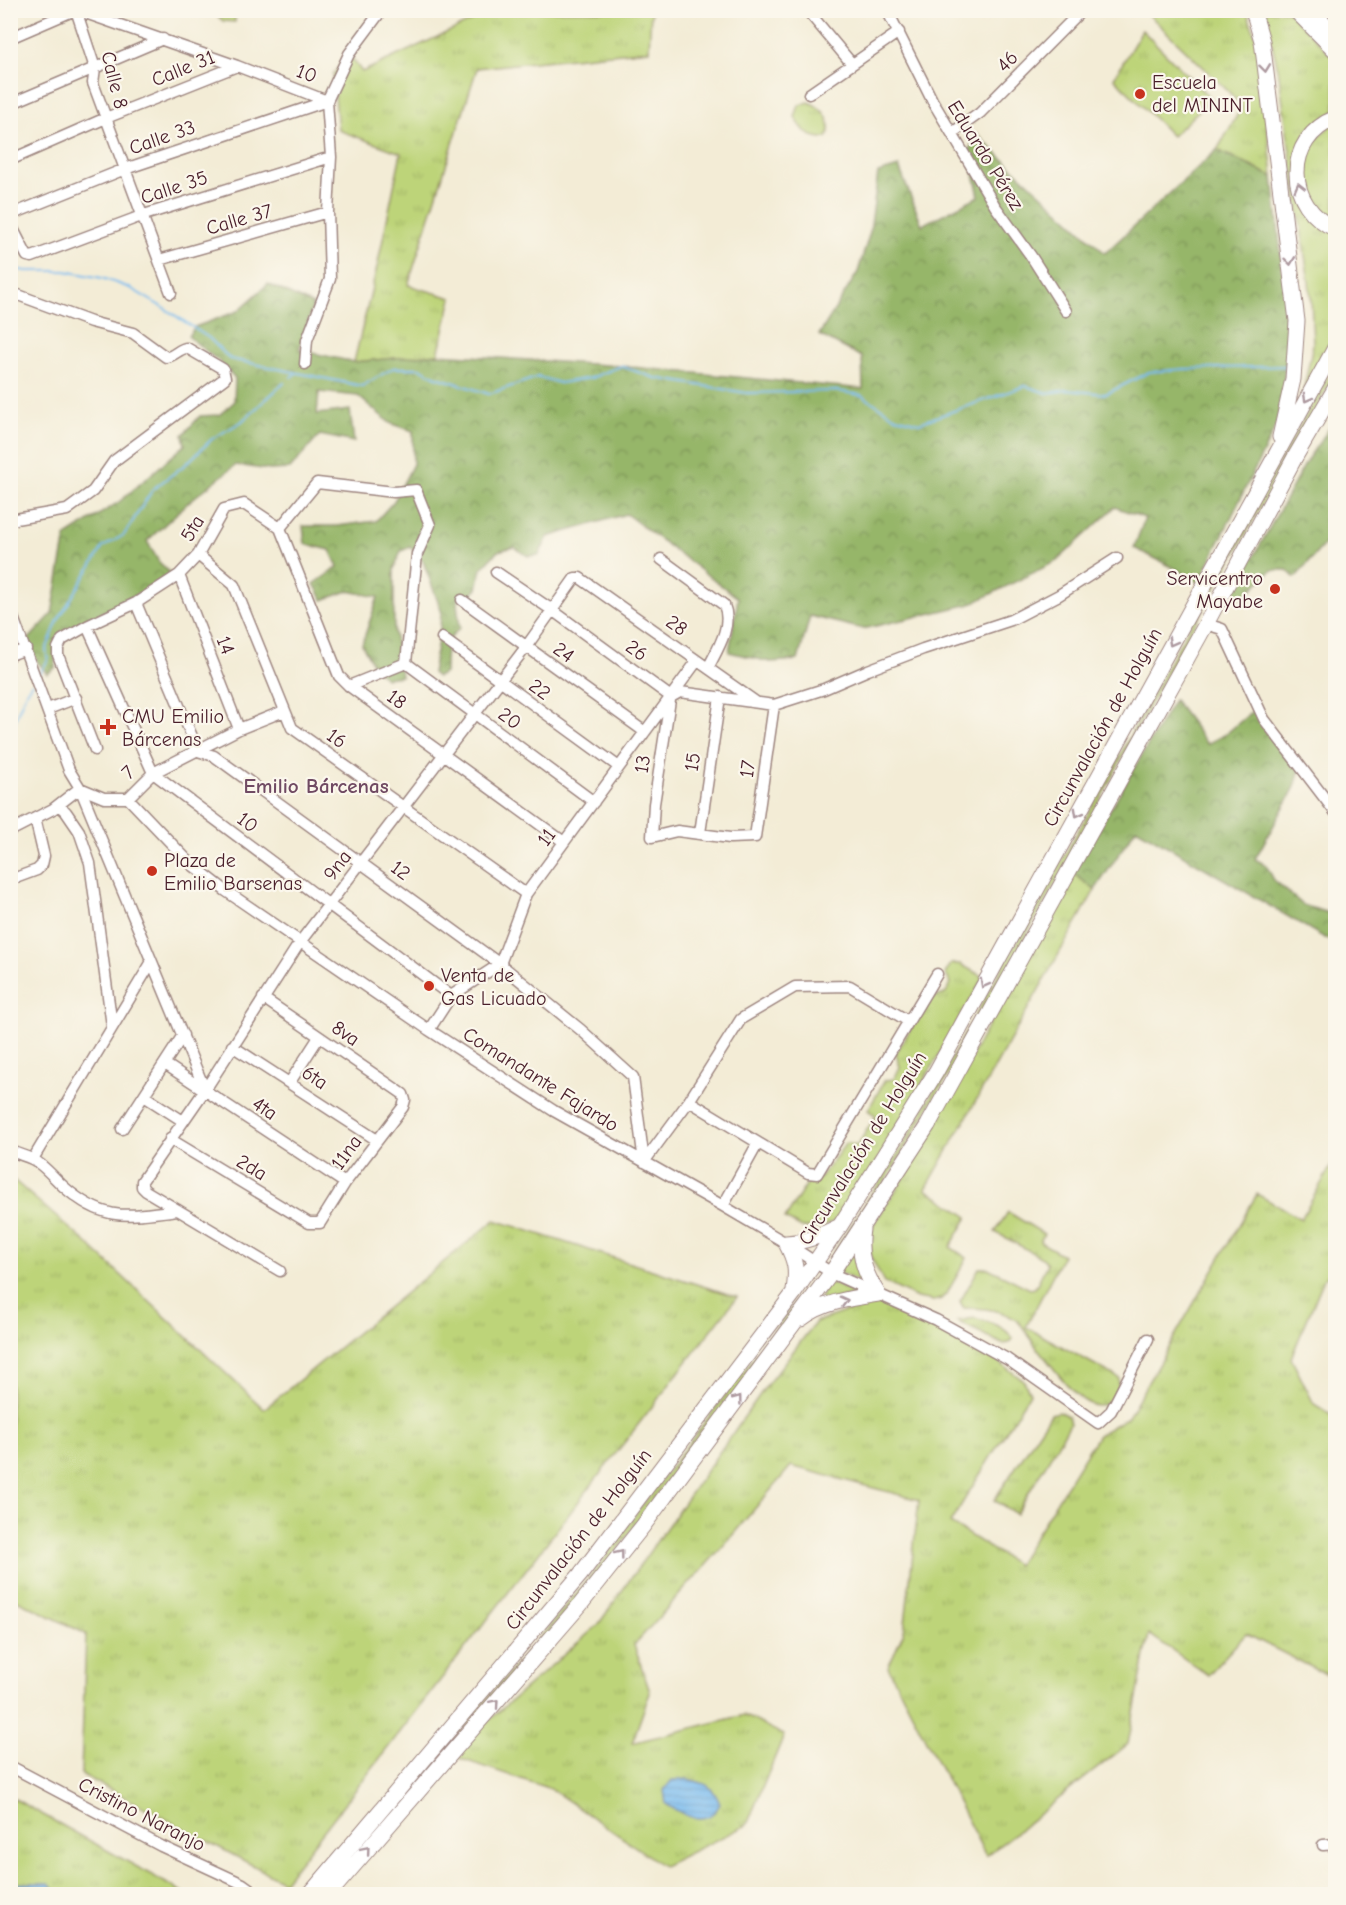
<svg xmlns="http://www.w3.org/2000/svg" width="1346" height="1905" font-family="'Comic Neue',sans-serif">
	<defs>
		<pattern id="grass-tufts" width="24" height="20" patternUnits="userSpaceOnUse" patternTransform="scale(1.5)"><rect width="24" height="20" fill="#bdd479"/><path d="M3 7l-1-3M5 7V3M7 7l1-3M15 17l-1-3M17 17v-4M19 17l1-3" fill="none" stroke="#a4b669"/></pattern>
		<pattern id="forest-crowns" width="20" height="18" patternUnits="userSpaceOnUse" patternTransform="scale(1.5)"><rect width="20" height="18" fill="#96b669"/><path d="M2 6a3 3 0 1 1 6 0M12 15a3 3 0 1 1 6 0" fill="none" stroke="#7c9357"/></pattern>
		<pattern id="water-rules" width="6" height="5" patternUnits="userSpaceOnUse" patternTransform="scale(1.5)"><rect width="6" height="5" fill="#7abcef"/><path d="M0 2.5h6" fill="none" stroke="#6ba1cd"/></pattern>
	</defs>
	<rect width="100%" height="100%" fill="#fbf7ec"/>
	<filter id="ink" filterUnits="userSpaceOnUse"><feTurbulence type="fractalNoise" baseFrequency=".0167" numOctaves="2"/><feDisplacementMap in="SourceGraphic" scale="12" xChannelSelector="R" yChannelSelector="G"/><feConvolveMatrix kernelMatrix="1 2 1 2 8 2 1 2 1" color-interpolation-filters="sRGB"/></filter>
	<filter id="wash" filterUnits="userSpaceOnUse"><feTurbulence type="fractalNoise" baseFrequency=".008" numOctaves="4" result="noise"/><feDisplacementMap in="SourceGraphic" scale="24" xChannelSelector="R" yChannelSelector="G"/><feGaussianBlur stdDeviation="1.35" result="paint"/><feColorMatrix in="noise" values="0 0 0 0 0 0 0 0 0 0 0 0 0 0 0 0 0 1.4 0 .05"/><feComposite in="paint" operator="in"/></filter>
	<g filter="url(#wash)">
		<rect width="100%" height="100%" fill="#f3ecd6"/>
		<path fill="url(#grass-tufts)" stroke="#847a52" stroke-width="1.5" d="M212,11h23v11l-12,-1z
			M493,11h158l-2,39 -172,18 -69,217 44,13 -14,56 -84,8 24,-99 23,-110 -63,-23 -5,-56 16,-20 13,18z
			M1145,11h102l11,33 15,133 -56,-27 25,-43 -13,-15z
			M1264,11h24l47,48v52l-20,13 -18,66 39,41 -1,106 -32,56 10,-49 -2,-47 -33,-228z
			M1142,30l69,69 -39,37 -58,-58z
			M809,102c15,7 25,19 18,36 -18,1 -24,-7 -32,-21l4,-12z
			M1335,121v97c-25,-14 -36,-47 -22,-73 4,-9 15,-16 22,-24z
			M1335,364v10l-185,331 -80,152 -118,211 -59,101 -61,93 -3,-2 76,-118 206,-370 38,-72 135,-246z
			M1073,873l22,17 -169,299 42,28 -18,30 17,11 -20,35 -6,6 -7,2 -17,-3 -33,-16 -13,-25 -1,-18 4,-16 26,-39z
			M951,964h9l24,13 -111,192 -39,53 -16,6h-16l-17,-9 26,-42 9,1 26,-35 11,3 19,-30 -8,-6 17,-30 9,-1 6,-12 -4,-14 27,-45 9,-10 13,-4 6,-11 -6,-9z
			M1335,1159v110l-11,10 -33,79 23,46 21,13v262l-89,-45 -38,41 -59,-41 -21,110 -142,112 -98,-189 16,-35 15,-132 -128,-34 -67,79 -90,100 16,47 -18,51 112,-28 40,20 -37,90 -84,41 -112,-77 -102,-34 149,-130 168,-239 50,-64 37,-13 27,-6 70,30 47,28 27,20 6,12 -80,130 67,42 81,-130 30,-18 129,-223 44,25z
			M10,1177l79,68 175,164 231,-189 242,77 -453,585 -203,-108 5,-140 -75,-37z
			M1008,1212l36,22 -4,8 23,13 -37,72 93,51c0,8 -3,18 -10,24 -6,5 -15,5 -21,1 -15,-7 -38,-40 -50,-54 -7,-8 -14,-24 -22,-29 -17,-12 -32,-11 -52,-12l-4,-6 19,-34h9l42,21 5,-1 12,-24 -3,-5 -49,-27z
			M853,1249l10,35 -25,-12z
			M819,1275l1,5 -107,143 -58,73 -49,70 -283,328h-6l226,-260 59,-72 38,-54 167,-221z
			M827,1281l30,13 -39,11z
			M974,1318c14,4 32,8 39,21l-4,4 -7,1 -45,-23z
			M1060,1412l8,4 2,8 -54,90 -22,-14 57,-86z
			M11,1797l175,97h-175z"/>
		<path fill="url(#forest-crowns)" stroke="#706a4a" stroke-width="1.5" d="M976,134l129,119 112,-103 56,27 10,98 6,39 -6,77 -7,35 -77,157 -21,-13 -44,-22 11,-30 -30,-11 -58,54 -86,43 -108,25 -53,-13 -12,44 -28,2 -41,-10 9,-54 -112,-84 -78,23 -9,18 -11,1 -14,-9 -16,4 -17,18 -4,20 -11,9 -7,-1 -2,7 3,24c-16,13 -15,25 -15,45l-8,4 -5,-4 8,-43 1,-20 -18,-49 -13,-14 -9,4 -7,18v62l7,45 -15,2 -11,-9 -13,-25 16,-47 -30,-6 -25,9 -9,-16 24,-17 -8,-17 -25,-6 -2,-18h34l39,-5 18,-20 19,-37v-33l-23,-8 -32,-27 -39,-4 -2,22 33,-4 4,32 -34,-7 -30,34 -20,1 -34,-5 -45,35 -44,41 12,21 14,14 -107,55 -10,16 -1,21 -8,6 -10,-13 -9,-21 24,-26 14,-78 53,-34 66,-57 -2,-10 17,-19 19,-1 15,-13 1,-24 -13,-14 -34,-28 7,-9 43,-16 30,-27 45,21 -14,45 55,12 84,-8 183,12 242,23 -1,-32 -43,-22 39,-63 12,-40 8,-59 21,-6 23,58 57,-29 -10,-45z
			M1335,420v112l-40,46 -8,-8h-15l-30,29 -8,-7 75,-135z
			M1174,700l33,44 19,-10 30,-26 44,61 -5,18 -40,72 11,6 8,15 29,25 32,10v29l-199,-116 -41,62 -22,-17z"/>
		<path fill="url(#water-rules)" stroke="#626e8d" stroke-width="1.5" d="M686,1779c19,4 26,5 34,25 -13,25 -37,11 -54,0l-2,-14 8,-10z
			M31,1883h18l10,11h-48v-10z"/>
		<g fill="none" stroke-linecap="round" stroke-linejoin="round">
			<path stroke="#7abcef" stroke-width="2" d="M10,268l16,3h39l37,7 28,10 37,22 42,28 21,21 132,27 31,-18h27l14,8 55,18 49,-17 22,6 31,-5 30,-12 34,12 92,15 90,-2 24,4 35,22 23,6 106,-37 22,7 20,-3 39,4 43,-22 35,-3 103,-3
				M291,377l5,-4
				M39,674l9,-14 -2,-10 12,-30 45,-73 21,-12 29,-46 33,-25 26,-25 29,-17 43,-39
				M10,726l4,-4 12,-30 6,-9"/>
		</g>
	</g>
	<g filter="url(#ink)">
		<g fill="none" stroke-linecap="round" stroke-linejoin="round">
			<defs>
				<path id="minor" d="M76,10l19,58 -2,15 78,210
					M77,10l160,56 90,35
					M807,10l45,54
					M887,10l45,90 63,106 36,50 35,55
					M10,38l65,-28
					M809,94l90,-62
					M10,104l153,-65
					M952,133l28,-20 102,-103
					M10,160l96,-42 131,-52
					M10,215l115,-46 202,-68
					M10,223l17,33 5,1 112,-42 187,-58
					M159,260l169,-48
					M10,292l81,30 42,11 33,24c8,0 13,-9 21,-9l36,21 2,9 -111,83 -21,30 -26,19 -57,10
					M305,364l2,-24 23,-61 -2,-67 3,-55 -4,-56 22,-47 29,-39 7,-5
					M280,528l59,148 10,10 215,156
					M280,528l37,-45 77,9 22,-2 14,35 -13,29 -11,109
					M198,555l36,30 58,143 234,166
					M661,559l63,46c9,21 -7,45 -16,63
					M496,572l56,38 119,87
					M179,575l60,154
					M462,600l183,132
					M136,603l62,148 16,5 286,208 81,66 52,47 11,85
					M10,609l59,161 11,18 24,10h24l62,65 36,28 203,139 125,81 169,95 63,37 47,31 103,46 71,39 91,64 13,-12 37,-72
					M1206,624l16,5 42,90 72,94
					M87,626l66,147 298,223
					M442,638l177,129
					M10,655l16,-6
					M406,663l188,139
					M349,686l57,-23
					M671,697l9,-5 94,13 50,-16 44,-19 55,-21 88,-29 48,-25 58,-37
					M670,700l-16,104 -2,33 25,-6 53,7 25,-1 19,-132
					M48,709l28,-11
					M95,750l-37,-95v-7l4,-8 25,-14 49,-23 43,-28 19,-20 26,-46 20,-5 36,24
					M128,798l25,-25 86,-44 45,-18
					M59,805l7,7 13,19 11,32 22,163
					M10,831l43,-22 27,-21 125,302
					M700,833l20,-136
					M10,880l27,-10 5,-5 2,-9 -9,-38
					M429,1030l22,-34 49,-32 26,-70 171,-233
					M232,1046l145,94
					M165,1064l180,119
					M290,1082l29,-45
					M144,1096l39,25
					M689,1101l119,72 9,1 120,-200
					M122,1129l61,-94
					M170,1139l139,84h11l25,-40 58,-76 2,-7 -2,-6 -140,-96
					M10,1150c9,5 14,5 22,9 10,4 23,20 32,28 41,36 63,29 114,23
					M33,1159l118,-196
					M644,1162l45,-61 52,-82 54,-32 55,-1 58,35
					M723,1206l35,-63
					M280,1271l-134,-80 -4,-4v-6l63,-91 95,-148 226,-295 49,-69h5l176,124
					M10,1766l151,80 82,38 14,10
					M1323,1845l13,-1"/>
				<path id="highway" d="M1253,10l9,31 35,280 -4,58 -13,58
					M1295,10l41,41
					M1311,10l25,25
					M1336,118c-53,20 -51,90 0,111
					M794,1291c3,-21 2,-29 -8,-48 20,-1 34,-7 52,-16
					M801,1319c21,-17 51,-21 77,-25 -14,-22 -20,-39 -16,-65
					M310,1894l270,-319 214,-282 46,-67 96,-154 400,-726
					M329,1894l251,-289 63,-79 189,-254 96,-147 278,-501 89,-167 41,-70"/>
			</defs>
			<use href="#minor" stroke="#9e8680" stroke-width="13"/>
			<use href="#highway" stroke="#9e8680" stroke-width="17"/>
			<use href="#minor" stroke="#fff" stroke-width="10"/>
			<use href="#highway" stroke="#fff" stroke-width="15"/>
		</g>
		<defs><path id="oneway-chevron" d="M-2-3.5L2.5 0L-2 3.5" fill="none" stroke-width="1.6" stroke-linecap="round" stroke-linejoin="round" transform="scale(1.5)"/></defs>
		<g stroke="#ae9aa0">
			<use href="#oneway-chevron" transform="translate(1265 68) rotate(83)"/>
			<use href="#oneway-chevron" transform="translate(1299 187) rotate(-104)"/>
			<use href="#oneway-chevron" transform="translate(1290 261) rotate(83)"/>
			<use href="#oneway-chevron" transform="translate(1307 398) rotate(119)"/>
			<use href="#oneway-chevron" transform="translate(1172 642) rotate(119)"/>
			<use href="#oneway-chevron" transform="translate(1078 813) rotate(119)"/>
			<use href="#oneway-chevron" transform="translate(984 984) rotate(119)"/>
			<use href="#oneway-chevron" transform="translate(844 1301) rotate(-14)"/>
			<use href="#oneway-chevron" transform="translate(738 1399) rotate(-53)"/>
			<use href="#oneway-chevron" transform="translate(620 1554) rotate(-52)"/>
			<use href="#oneway-chevron" transform="translate(495 1703) rotate(-49)"/>
			<use href="#oneway-chevron" transform="translate(366 1850) rotate(-50)"/>
		</g>
	</g>
	<g fill="#c8321e" stroke="#fbf7ec" stroke-width="2">
		<circle cx="1140" cy="94" r="6"/>
		<circle cx="1275" cy="589" r="6"/>
		<path d="M105 718h6v6h6v6h-6v6h-6v-6h-6v-6h6z"/>
		<circle cx="152" cy="871" r="6"/>
		<circle cx="429" cy="986" r="6"/>
	</g>
	<g text-anchor="middle" stroke-width="4.5" stroke-linejoin="round" paint-order="stroke">
		<g font-size="20" fill="#4a1f2b" stroke="#fbf7ec">
			<text transform="translate(1007 61) rotate(-45)" y="7">46</text>
			<text transform="translate(183 68) rotate(-22)" y="7">Calle 31</text>
			<text transform="translate(307 73) rotate(21)" y="7">10</text>
			<text transform="translate(115 80) rotate(76)" y="7">Calle 8</text>
			<text transform="translate(162 137) rotate(-19)" y="7">Calle 33</text>
			<text transform="translate(986 155) rotate(58)" y="7">Eduardo Pérez</text>
			<text transform="translate(174 187) rotate(-18)" y="7">Calle 35</text>
			<text transform="translate(239 219) rotate(-16)" y="7">Calle 37</text>
			<text transform="translate(192 528) rotate(-59)" y="7">5ta</text>
			<text transform="translate(677 625) rotate(35)" y="7">28</text>
			<text transform="translate(226 645) rotate(69)" y="7">14</text>
			<text transform="translate(637 650) rotate(36)" y="7">26</text>
			<text transform="translate(564 652) rotate(36)" y="7">24</text>
			<text transform="translate(540 689) rotate(36)" y="7">22</text>
			<text transform="translate(397 699) rotate(36)" y="7">18</text>
			<text transform="translate(510 718) rotate(36)" y="7">20</text>
			<text transform="translate(1102 727) rotate(-61)" y="7">Circunvalación de Holguín</text>
			<text transform="translate(337 738) rotate(36)" y="7">16</text>
			<text transform="translate(692 762) rotate(-81)" y="7">15</text>
			<text transform="translate(642 764) rotate(-81)" y="7">13</text>
			<text transform="translate(747 769) rotate(-82)" y="7">17</text>
			<text transform="translate(128 772) rotate(-45)" y="7">7</text>
			<text transform="translate(248 822) rotate(37)" y="7">10</text>
			<text transform="translate(546 837) rotate(-54)" y="7">11</text>
			<text transform="translate(337 865) rotate(-53)" y="7">9na</text>
			<text transform="translate(401 870) rotate(36)" y="7">12</text>
			<text transform="translate(346 1033) rotate(34)" y="7">8va</text>
			<text transform="translate(315 1077) rotate(33)" y="7">6ta</text>
			<text transform="translate(541 1079) rotate(32)" y="7">Comandante Fajardo</text>
			<text transform="translate(265 1108) rotate(34)" y="7">4ta</text>
			<text transform="translate(862 1148) rotate(-58)" y="7">Circunvalación de Holguín</text>
			<text transform="translate(346 1152) rotate(-54)" y="7">11na</text>
			<text transform="translate(252 1167) rotate(31)" y="7">2da</text>
			<text transform="translate(578 1539) rotate(-52)" y="7">Circunvalación de Holguín</text>
			<text transform="translate(142 1814) rotate(27)" y="7">Cristino Naranjo</text>
		</g>
		<g font-size="20" fill="#4a1f2b" stroke="#fbf7ec" text-anchor="start">
			<text x="1152" y="89">Escuela<tspan x="1152" dy="23">del MININT</tspan></text>
			<text x="1263" y="585" text-anchor="end">Servicentro<tspan x="1263" dy="23">Mayabe</tspan></text>
			<text x="122" y="723">CMU Emilio<tspan x="122" dy="23">Bárcenas</tspan></text>
			<text x="164" y="867">Plaza de<tspan x="164" dy="23">Emilio Barsenas</tspan></text>
			<text x="441" y="982">Venta de<tspan x="441" dy="23">Gas Licuado</tspan></text>
		</g>
		<g font-size="21" font-weight="bold" fill="#704a63" stroke="#fbf7ec">
			<text x="316" y="793">Emilio Bárcenas</text>
		</g>
	</g>
	<rect width="1346" height="1905" fill="none" stroke="#fbf7ec" stroke-width="36"/>
</svg>
